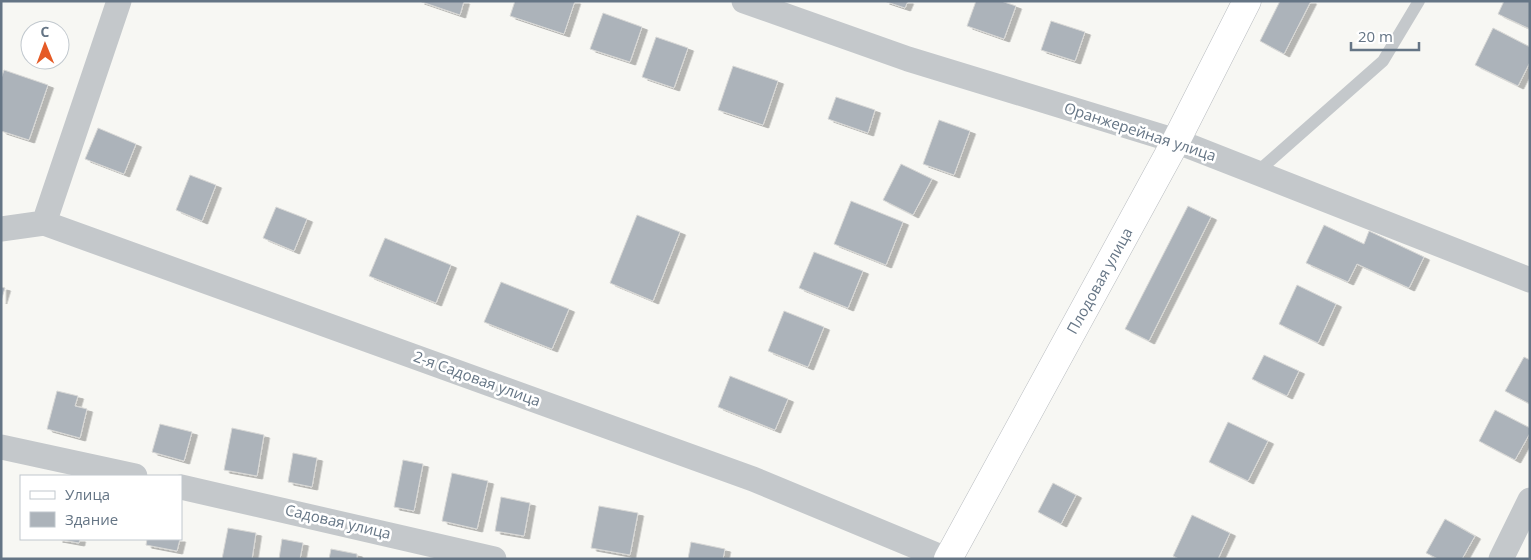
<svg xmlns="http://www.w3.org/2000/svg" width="1531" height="560" font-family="'Open Sans',sans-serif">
	<defs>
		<filter id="shadow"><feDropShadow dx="5.5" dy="3" stdDeviation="0" flood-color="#0004"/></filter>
	</defs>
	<rect width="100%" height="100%" fill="#f7f7f3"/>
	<path fill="#acb3ba" stroke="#d8d8d6" filter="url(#shadow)" d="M419,1h45l-4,14z
		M515,1h60l-11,33 -54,-18z
		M884,1h24l-3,7z
		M976,1h25l15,5 -12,33 -37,-13z
		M1280,1h31l-27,53 -24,-13z
		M1504,1h26v28l-32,-15z
		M603,13l39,14 -12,35 -40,-13z
		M1051,21l34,11 -10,29 -34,-11z
		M1493,28l37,19v15l-12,24 -43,-21z
		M656,37l32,11 -14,40 -32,-11z
		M733,66l45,15 -15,44 -45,-15z
		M4,70l44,15 -19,55 -28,-9v-52z
		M836,97l39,13 -7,23 -40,-14z
		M939,120l31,11 -16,44 -31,-11z
		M98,128l38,16 -12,30 -39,-15z
		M901,164l31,15 -19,36 -30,-15z
		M190,175l26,10 -14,36 -26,-11z
		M851,201l52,21 -17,43 -52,-21z
		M1188,206l23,11 -62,124 -24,-12z
		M276,207l31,12 -13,32 -31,-13z
		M637,215l43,17 -27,69 -43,-18z
		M1324,225l40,19 5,-13 55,26 -15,31 -52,-24 -9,18 -42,-19z
		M385,238l66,27 -15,38 -67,-27z
		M814,252l49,19 -15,37 -49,-20z
		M501,282l68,27 -17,40 -68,-27z
		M1297,285l39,19 -18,39 -39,-19z
		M1,287l4,1 -4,13z
		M784,311l40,16 -16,40 -40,-16z
		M1264,355l35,16 -12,25 -35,-17z
		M1524,357l6,3v44l-25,-13z
		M730,376l58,23 -13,31 -57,-23z
		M57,391l21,5 -3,10 12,3 -7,29 -33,-9z
		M1495,410l35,18v5l-15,27 -36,-19z
		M1228,422l40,19 -20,40 -39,-19z
		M160,424l32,8 -8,29 -32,-9z
		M232,428l32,7 -7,41 -33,-6z
		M293,453l24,5 -5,29 -24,-5z
		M403,460l20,4 -9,47 -20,-4z
		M452,473l36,8 -11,48 -35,-8z
		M1053,483l23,12 -15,29 -23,-12z
		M501,497l29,6 -6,33 -29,-5z
		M599,506l39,7 -8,42 -39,-7z
		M1192,515l38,18 -12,26h-39l-6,-3z
		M1445,519l30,17 -13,23h-24l-12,-6z
		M228,528l28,5 -4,26h-30z
		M57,539h23l-1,4z
		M147,539h33l-3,12 -31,-6z
		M282,539l21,4 -3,16h-21z
		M691,542l34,7 -2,10h-35z
		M331,549l26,5v5h-28z"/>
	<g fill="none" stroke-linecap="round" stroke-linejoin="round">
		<defs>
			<path id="primary" d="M948,559l228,-418 71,-140"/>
		</defs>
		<use href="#primary" stroke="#b7bbbf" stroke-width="29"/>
		<path stroke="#c4c8cb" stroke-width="12" d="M1256,173l127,-112 36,-60"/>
		<path stroke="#c4c8cb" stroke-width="25" d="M744,1l164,58 268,82 354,139
			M44,223l75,-222
			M1,229l43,-6 709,256 193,80
			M1,447l134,29
			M181,487l313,72
			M1501,559l29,-59"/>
		<use href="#primary" stroke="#fff" stroke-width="28"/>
	</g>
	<g text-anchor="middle" stroke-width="5" stroke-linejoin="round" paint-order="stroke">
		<g font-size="15" fill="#657585" stroke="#fff">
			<text transform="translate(1140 132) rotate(18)" y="5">Оранжерейная улица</text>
			<text transform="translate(1100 281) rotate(-61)" y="5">Плодовая улица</text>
			<text transform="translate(477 379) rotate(20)" y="5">2-я Садовая улица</text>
			<text transform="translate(338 522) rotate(13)" y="5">Садовая улица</text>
		</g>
	</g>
	<rect width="1531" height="560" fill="none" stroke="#657585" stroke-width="5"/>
	<rect x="20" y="475" width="162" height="65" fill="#ffffff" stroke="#c1c8ce"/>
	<rect x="30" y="491" width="25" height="8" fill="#ffffff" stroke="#c1c8ce"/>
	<text x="65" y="500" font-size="15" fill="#657585">Улица</text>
	<rect x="30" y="512" width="25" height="15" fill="#acb3ba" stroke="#c1c8ce"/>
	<text x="65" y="525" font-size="15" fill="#657585">Здание</text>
	<g transform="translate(45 45) rotate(359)"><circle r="24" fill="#ffffff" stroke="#c1c8ce"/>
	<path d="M0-4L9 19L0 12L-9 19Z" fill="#e55a25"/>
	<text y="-8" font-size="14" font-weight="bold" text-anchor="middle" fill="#657585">С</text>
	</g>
	<path d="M1351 42v8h68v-8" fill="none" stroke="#657585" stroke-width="2.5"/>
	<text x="1358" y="42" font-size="15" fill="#657585" stroke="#ffffff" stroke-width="4" paint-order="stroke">20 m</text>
</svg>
